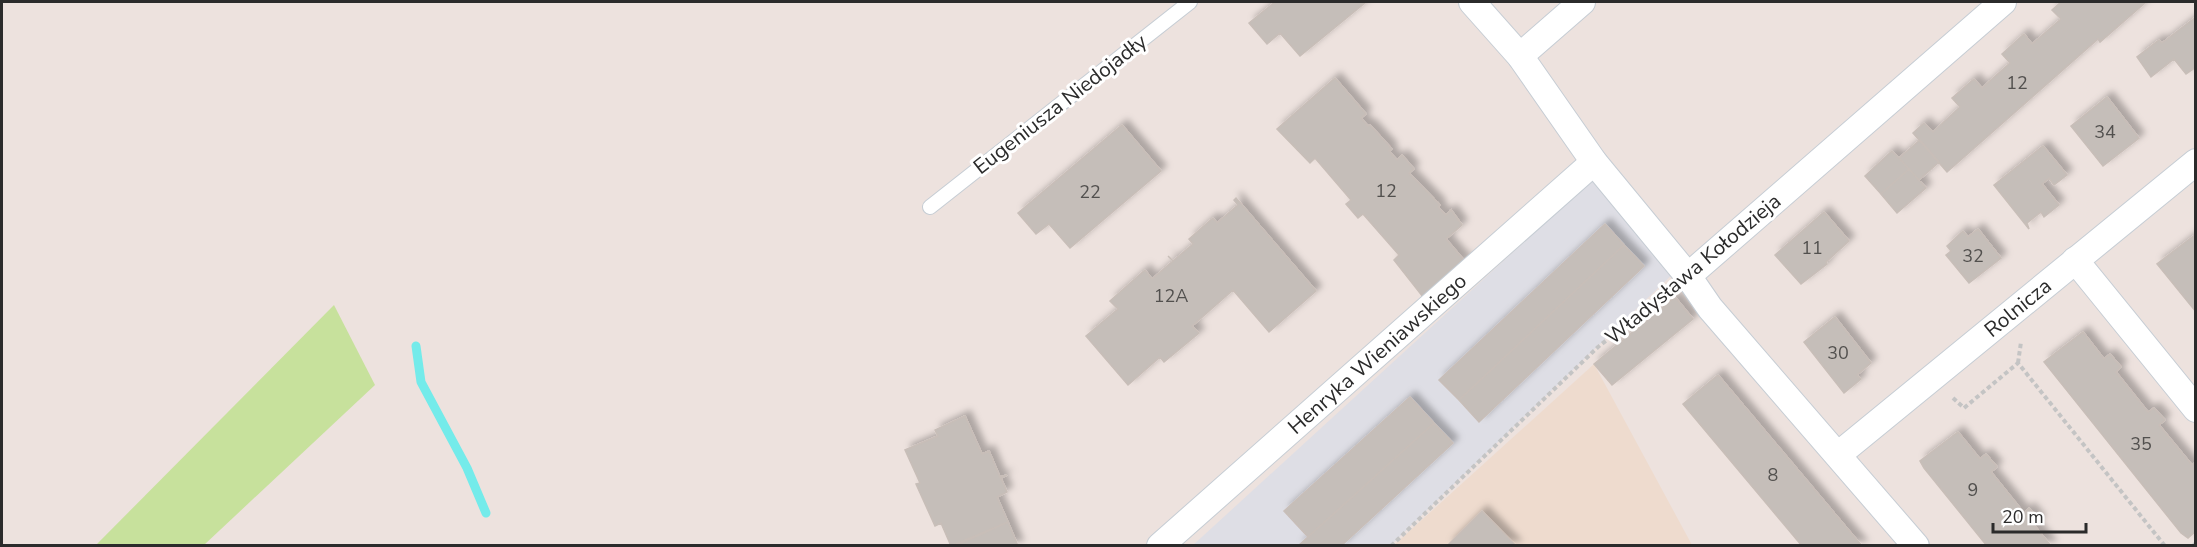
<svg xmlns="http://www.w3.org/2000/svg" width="2197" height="547" font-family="'Nunito Sans',sans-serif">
	<defs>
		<filter id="shadow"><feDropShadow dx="5.5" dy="-5.5" stdDeviation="3" flood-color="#0004"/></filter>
	</defs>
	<rect width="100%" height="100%" fill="#ede2de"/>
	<path fill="#dedee5" d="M1603,170l79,95 -291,280 -199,1z"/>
	<path fill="#eedbce" d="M1594,364l98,181 -299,1z"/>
	<path fill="#c7e19c" d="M334,305l41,80 -171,160h-108z"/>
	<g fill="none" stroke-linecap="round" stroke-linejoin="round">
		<path stroke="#74ebea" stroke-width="9" d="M416,346l5,36 46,86 19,45"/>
	</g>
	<path fill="#c5beb9" stroke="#c8beb8" stroke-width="1.5" filter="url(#shadow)" d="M1275,2h91l-66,54 -20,-23 -13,11 -18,-21z
		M2061,2h85l-46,40 -2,-3 -151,133 -34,-39 11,-10 9,9 27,-25 -8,-9 22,-19 8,9 28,-25 -8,-9 22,-20 8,10 29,-25 -9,-9z
		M2196,17v50l-10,7 -12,-15 -23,18 -14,-20 22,-17 3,3z
		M1335,78l31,36 -5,4 7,8 2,-1 22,24 -3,2 8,9 5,-5 12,14 -5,4 31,32 -2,2 8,8 5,-5 11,15 -16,14 17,20h4l-44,38 -29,-37 5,-5 -36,-41 -5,4 -12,-14 5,-4 -36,-42 -5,5 -33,-34z
		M2107,97l32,41 -36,28 -32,-40z
		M1122,125l39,46 -91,77 -21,-24 -13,10 -18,-21z
		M1920,140l19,22 -20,18 -20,-22z
		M2043,146l24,29 -13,10 -5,-7 -7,6 17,21 -15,12 -3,-5 -14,11 2,6 -35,-44z
		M1892,151l17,18 -28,25 -16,-18z
		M1909,169l17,19 -29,25 -16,-19z
		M1236,198l80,93 -47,41 -36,-42 -41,36 7,7 -35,29 -4,-5 -32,28 -42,-49 32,-27 -8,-8 35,-31 7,9 21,-18 -5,-5 5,5 20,-17 -4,-5 24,-21 4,5 21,-18 -4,-5z
		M1824,212l25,29 -23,21 1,2 -26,20 -26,-29z
		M1605,224l19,21 -165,155 -20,-20z
		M1978,229l23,29 -32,25 -23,-28 5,-4 -4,-5 16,-15 5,6z
		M2195,235h1v77l-39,-48z
		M1624,245l20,21 -165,156 -20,-22z
		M1675,297l18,22 -81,66 -18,-21z
		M1835,317l36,46 -14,12 4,4 -17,14 -40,-51z
		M2083,332l21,27 6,-5 11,13 -5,5 32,40 6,-4 11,12 -6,5 33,40 4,-3v69l-8,7 -7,-5 -137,-171z
		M1718,375l144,171h-60l-119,-142z
		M1410,397l24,26 -126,114 -24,-26z
		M965,416l17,38 7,-3 11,26 7,-2 -6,3 6,14 -10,5 11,25 -57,24 -10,-23 -6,3 -19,-42 4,-1 -15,-33 33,-14 -3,-6z
		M1434,423l19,20 -112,103h-43z
		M1958,432l22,27 6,-5 11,13 -6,5 33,41 5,-5 11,13 -6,4 17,21h-64l-63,-78 -4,-7z
		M1482,511l34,35h-69z
		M1008,522l10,24h-63z"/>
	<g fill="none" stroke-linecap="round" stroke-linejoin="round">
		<defs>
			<path id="service" d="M930,207l260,-205"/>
			<g id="minor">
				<path d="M1472,2l48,54 74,106 94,114 22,32 206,238"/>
				<path d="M1520,56l62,-54"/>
				<path d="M2075,260l121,149"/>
				<path d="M1688,276l315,-274"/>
				<path id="s1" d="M1839,454l357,-292"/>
				<path id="s2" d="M1160,546l434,-384"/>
			</g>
		</defs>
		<use href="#service" stroke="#c6cdd4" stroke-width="16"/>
		<use href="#minor" stroke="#c6cdd4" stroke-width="28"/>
		<path stroke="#c4c4c4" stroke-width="4" stroke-dasharray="4.5 3" stroke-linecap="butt" d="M2018,363l3,-21
			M1953,398l11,10 54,-45 147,183
			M1391,546l207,-199 68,-54
			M2193,546l3,-3"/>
		<use href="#service" stroke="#fff" stroke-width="14"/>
		<use href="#minor" stroke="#fff" stroke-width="26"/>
	</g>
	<g text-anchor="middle" stroke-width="6" stroke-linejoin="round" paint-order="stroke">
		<g font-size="18" fill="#52504e">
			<text x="2017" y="89">12</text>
			<text x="2105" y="138">34</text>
			<text x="1386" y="197">12</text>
			<text x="1090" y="198">22</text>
			<text x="1812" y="254">11</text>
			<text x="1973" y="262">32</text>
			<text x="1171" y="302">12A</text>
			<text x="1838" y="359">30</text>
			<text x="2141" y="450">35</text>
			<text x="1773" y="481">8</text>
			<text x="1973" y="496">9</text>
		</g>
		<g font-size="21" fill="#2b2b2b" stroke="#fff">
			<text transform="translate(1060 104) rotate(-38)" y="7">Eugeniusza Niedojadły</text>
			<text transform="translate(1693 269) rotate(-40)" y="7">Władysława Kołodzieja</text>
			<text dy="7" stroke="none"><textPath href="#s1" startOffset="231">Rolnicza</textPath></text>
			<text dy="7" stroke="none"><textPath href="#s2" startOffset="290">Henryka Wieniawskiego</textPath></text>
		</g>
	</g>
	<rect width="2197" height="547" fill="none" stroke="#2b2b2b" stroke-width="6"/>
	<path d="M1993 523v9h93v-9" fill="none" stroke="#2b2b2b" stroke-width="3"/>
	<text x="2002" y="523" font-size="18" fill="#2b2b2b" stroke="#ffffff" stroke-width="4.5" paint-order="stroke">20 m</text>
</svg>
